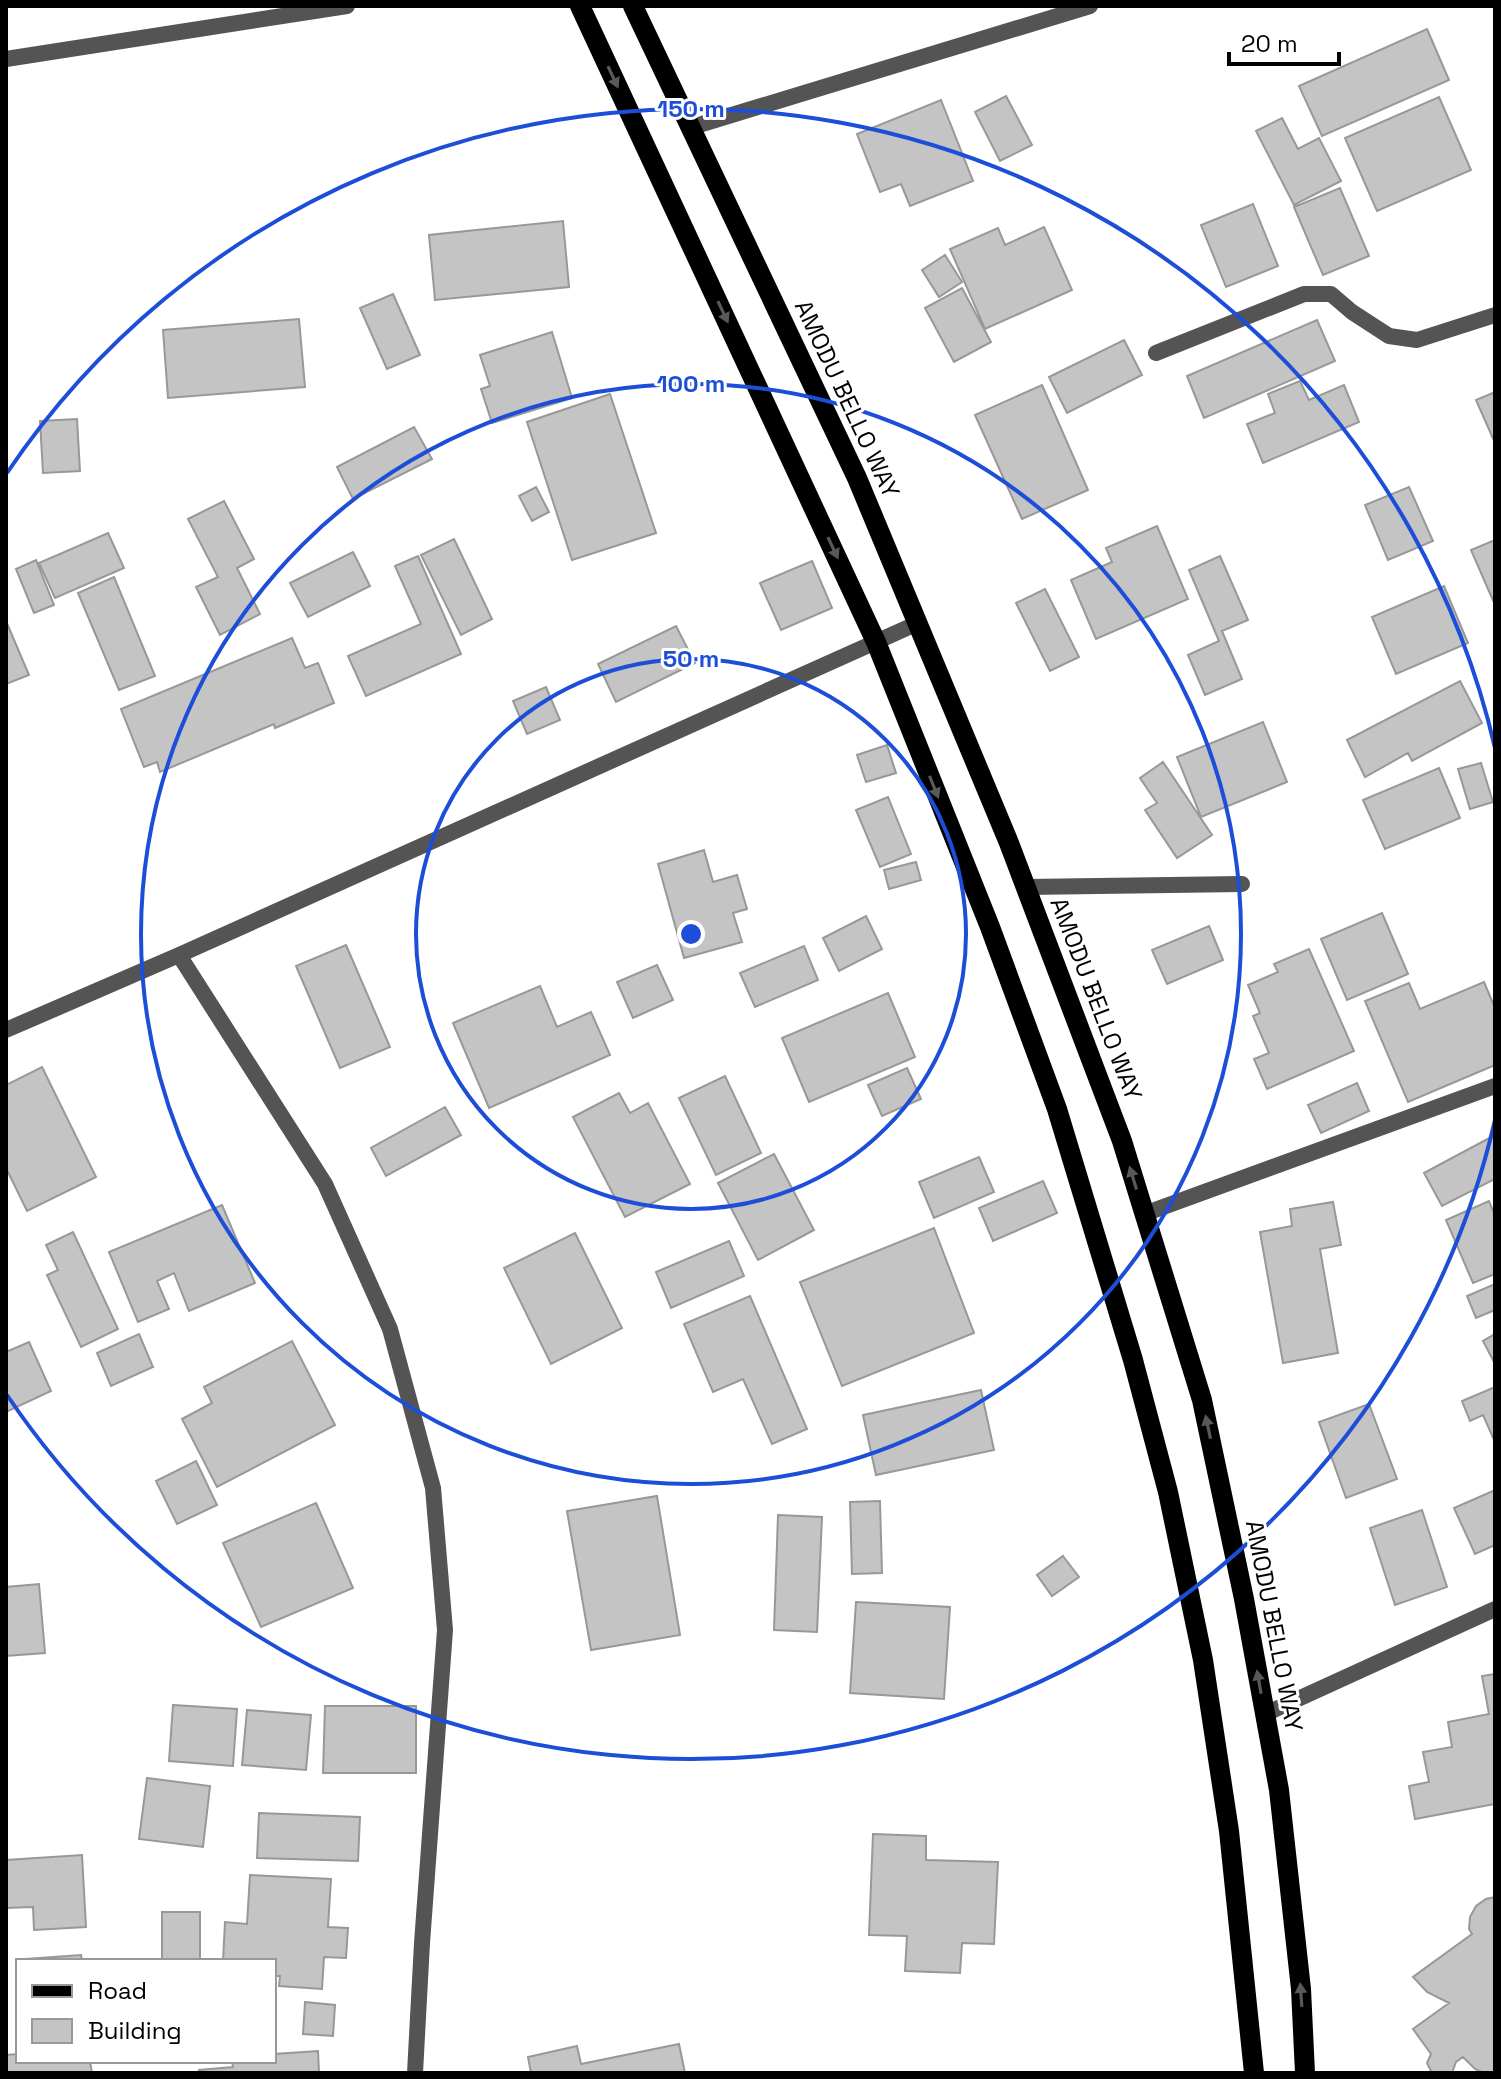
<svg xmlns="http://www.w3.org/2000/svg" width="1501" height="2079" font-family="'Space Grotesk',sans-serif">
	<rect width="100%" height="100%" fill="#fff"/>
	<path fill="#c4c4c4" stroke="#989898" stroke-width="2" d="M1427,29l22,51 -127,56 -23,-50z
		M1006,96l26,49 -32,16 -25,-49z
		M1439,97l32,73 -94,41 -32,-73z
		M941,100l32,81 -63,25 -9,-22 -21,8 -23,-58z
		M1282,118l16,31 21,-11 22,43 -47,24 -38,-74z
		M1340,188l29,68 -46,19 -29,-68z
		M1253,204l25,62 -52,21 -25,-62z
		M563,221l6,66 -134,13 -6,-65z
		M1044,227l28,63 -87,39 -35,-80 48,-21 7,17z
		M945,255l17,27 -23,15 -17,-27z
		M962,288l29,54 -37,20 -29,-54z
		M393,294l27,61 -33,14 -27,-61z
		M299,319l6,68 -137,11 -5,-68z
		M1317,320l18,41 -131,57 -17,-42z
		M552,332l20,66 -80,25 -11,-34 9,-3 -10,-31z
		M1124,340l18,35 -75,38 -18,-36z
		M1300,381l9,19 35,-15 15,37 -96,41 -16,-39 28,-11 -7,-19z
		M1042,385l46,105 -66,29 -47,-104z
		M1495,392v51l-19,-43z
		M610,394l46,139 -84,27 -45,-138z
		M77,419l3,52 -37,2 -3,-52z
		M414,427l18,32 -79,40 -16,-32z
		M536,487l13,25 -17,9 -13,-25z
		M1409,487l24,54 -45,19 -23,-55z
		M224,501l30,58 -17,9 23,46 -40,21 -24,-48 22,-10 -30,-58z
		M1157,526l31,73 -92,40 -25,-59 41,-18 -6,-14z
		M108,533l16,35 -69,30 -16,-35z
		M454,539l38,80 -31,16 -40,-80z
		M1495,540v65l-24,-55z
		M353,552l17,34 -62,31 -18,-34z
		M418,556l43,98 -95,42 -18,-40 73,-32 -26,-58z
		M1220,556l28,64 -26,11 20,48 -37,16 -17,-40 31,-14 -30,-71z
		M36,560l18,45 -20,8 -18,-44z
		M812,561l20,47 -51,22 -21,-47z
		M114,577l41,99 -36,14 -41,-97z
		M1444,586l24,57 -72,31 -24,-57z
		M1045,589l34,68 -29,14 -34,-68z
		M6,621l23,54 -23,9z
		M676,626l19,37 -79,39 -18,-38z
		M292,638l13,30 13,-5 16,40 -59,25 -1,-4 -114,48 -3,-10 -13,5 -23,-58z
		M1460,681l22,42 -70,38 -4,-8 -43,24 -18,-37z
		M546,687l14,33 -33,14 -14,-33z
		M1263,722l24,60 -86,35 -24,-60z
		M887,745l9,28 -30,9 -9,-27z
		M1163,762l49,73 -35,23 -32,-48 12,-7 -17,-25z
		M1481,763l12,39 -23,7 -12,-40z
		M1439,768l21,50 -75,31 -22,-49z
		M888,797l23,57 -31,13 -24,-57z
		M704,850l9,32 24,-7 10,34 -14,4 9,29 -58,16 -26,-94z
		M916,862l5,18 -32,9 -5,-19z
		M1382,913l26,61 -61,26 -26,-61z
		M866,916l16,33 -43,22 -16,-33z
		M1209,926l14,34 -56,24 -15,-34z
		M346,945l44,102 -50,21 -44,-102z
		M804,946l14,34 -63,27 -15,-34z
		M1309,949l45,102 -87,38 -13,-30 15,-6 -16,-37 7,-3 -12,-28 30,-13 -4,-8z
		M657,965l16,35 -40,18 -16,-36z
		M1484,982l11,26v57l-87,37 -43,-101 44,-18 11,26z
		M540,986l17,41 34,-15 19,43 -121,53 -36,-85z
		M888,993l27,64 -106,45 -27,-64z
		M42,1067l54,110 -69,34 -21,-43v-83z
		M907,1068l14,31 -39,17 -14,-31z
		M725,1076l36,77 -45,22 -37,-77z
		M1357,1083l12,28 -48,22 -13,-28z
		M619,1093l11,20 18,-10 42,81 -65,33 -52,-100z
		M445,1107l16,28 -75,41 -15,-28z
		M1495,1135v44l-53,27 -18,-33z
		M774,1154l40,76 -56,30 -40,-77z
		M979,1157l15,35 -60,26 -15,-36z
		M1043,1181l14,32 -64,28 -14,-33z
		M1489,1201l6,15v58l-22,9 -27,-63z
		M1333,1202l8,43 -21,4 18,104 -55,10 -23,-131 32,-6 -2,-17z
		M222,1205l33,78 -66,28 -15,-38 -17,8 12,28 -31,13 -29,-70z
		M934,1228l40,105 -132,53 -42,-104z
		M73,1232l45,97 -37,18 -34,-72 11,-5 -12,-25z
		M575,1233l47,95 -71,36 -47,-96z
		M729,1241l15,35 -73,32 -15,-36z
		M1495,1284v26l-19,8 -9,-22z
		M750,1296l57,133 -35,15 -29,-65 -30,13 -29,-68z
		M139,1334l14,33 -42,19 -14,-33z
		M1495,1334v30l-12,-23z
		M292,1341l43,84 -118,62 -35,-68 30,-16 -8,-16z
		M29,1342l22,49 -45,21v-60z
		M1495,1387v55l-12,-27 -13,6 -8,-20z
		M981,1390l13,60 -118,25 -13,-60z
		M1369,1404l28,75 -51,19 -27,-76z
		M196,1461l21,44 -40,19 -21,-43z
		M1495,1490v55l-20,9 -21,-46z
		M657,1496l23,139 -89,15 -24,-139z
		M880,1501l2,72 -30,1 -2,-72z
		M316,1503l37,85 -92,39 -38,-84z
		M1422,1510l25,77 -52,18 -25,-77z
		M778,1515l44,2 -5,115 -43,-2z
		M1063,1556l16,21 -27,19 -15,-21z
		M39,1584l6,69 -39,3v-69z
		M856,1602l94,5 -6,92 -94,-6z
		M1495,1674v130l-80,15 -6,-33 20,-4 -6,-30 29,-5 -4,-25 41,-8 -7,-38z
		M173,1705l64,4 -4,57 -64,-5z
		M325,1706h91v67h-93z
		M247,1710l64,5 -5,55 -64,-5z
		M147,1778l63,8 -7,61 -64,-8z
		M259,1813l101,4 -2,44 -101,-3z
		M873,1834l53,2v24l72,2 -4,82 -32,-1 -2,30 -55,-2 2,-35 -38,-1z
		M82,1855l4,72 -52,3 -1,-23 -27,1v-48z
		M250,1875l81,4 -3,48 20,1 -2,30 -22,-1 -2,32 -43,-3 1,-10h-6v-15h-51l2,-39 22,2z
		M1495,1897v176h-11l-9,-4 -12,-12 -7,5 -4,11h-20l-5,-10 4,-9 -18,-25 36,-26 -22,-11 -14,-15 59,-43 -3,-5 1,-12 6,-11 10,-7z
		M162,1912h38v49h-38z
		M81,1955l1,6h-56v-2z
		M305,2002l30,3 -2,31 -30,-2z
		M679,2044l6,29h-154l-3,-16 49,-11 4,18z
		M318,2051l1,22h-120v-3l34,-3 -1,-6h42v-7z
		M18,2054v7h72l2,12h-86v-18z"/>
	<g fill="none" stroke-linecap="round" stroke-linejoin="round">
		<path stroke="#545454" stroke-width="16" d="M6,59l341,-53
			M689,128l401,-122
			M1156,353l148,-59h27l21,18 37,24 28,4 78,-25
			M1026,887l216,-3
			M179,955l146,229 65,145 43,159 12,142 -23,313 -7,130
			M6,1030l173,-75 739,-332
			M1144,1214l351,-128
			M1265,1714l230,-105"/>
		<path stroke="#000" stroke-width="20" d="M580,6l296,636 114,285 67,182 76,251 35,132 35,168 26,171 25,242
			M633,6l224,472 152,365 113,298 80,259 42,199 35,191 22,199 4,84"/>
	</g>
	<defs><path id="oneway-solid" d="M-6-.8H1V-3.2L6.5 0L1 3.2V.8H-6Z" transform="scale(2)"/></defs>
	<g fill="#595959">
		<use href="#oneway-solid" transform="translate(613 77) rotate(65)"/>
		<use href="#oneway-solid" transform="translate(723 312) rotate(65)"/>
		<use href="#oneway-solid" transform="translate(833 548) rotate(65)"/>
		<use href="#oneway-solid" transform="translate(934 787) rotate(68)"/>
		<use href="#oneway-solid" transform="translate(1133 1178) rotate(-107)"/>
		<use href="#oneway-solid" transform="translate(1208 1427) rotate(-102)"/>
		<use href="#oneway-solid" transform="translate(1259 1682) rotate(-100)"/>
		<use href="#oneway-solid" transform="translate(1301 1995) rotate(-94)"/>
	</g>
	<g fill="none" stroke="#1d4ed8" stroke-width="4">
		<circle cx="691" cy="934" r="275"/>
		<circle cx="691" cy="934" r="550"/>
		<path d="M1495 1120A825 825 0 0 1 7 1395M7 473A825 825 0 0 1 1495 748"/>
	</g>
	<g text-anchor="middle" stroke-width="6" stroke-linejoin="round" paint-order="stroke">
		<g font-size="24" fill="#000" stroke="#fff">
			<text transform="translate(847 399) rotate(65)" y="8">AMODU BELLO WAY</text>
			<text transform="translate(1096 999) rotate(69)" y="8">AMODU BELLO WAY</text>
			<text transform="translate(1274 1626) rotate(79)" y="8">AMODU BELLO WAY</text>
		</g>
	</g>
	<circle cx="691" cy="934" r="12" fill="#1d4ed8" stroke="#fff" stroke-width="4"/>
	<g font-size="24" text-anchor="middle" font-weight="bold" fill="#1d4ed8" stroke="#fff" stroke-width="6" stroke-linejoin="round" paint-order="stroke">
		<text x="691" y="117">150 m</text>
		<text x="691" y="392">100 m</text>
		<text x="691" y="667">50 m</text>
	</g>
	<rect width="1501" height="2079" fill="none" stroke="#000000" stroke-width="16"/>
	<rect x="16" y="1959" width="260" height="104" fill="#ffffff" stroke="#999999" stroke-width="2"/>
	<rect x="32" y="1985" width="40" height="12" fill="#000000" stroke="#999999" stroke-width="2"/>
	<text x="88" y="1999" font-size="24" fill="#000000">Road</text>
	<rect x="32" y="2019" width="40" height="24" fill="#c4c4c4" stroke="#999999" stroke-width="2"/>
	<text x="88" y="2039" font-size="24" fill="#000000">Building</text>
	<path d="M1229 52v12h110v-12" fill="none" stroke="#000000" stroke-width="4"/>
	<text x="1241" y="52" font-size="24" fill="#000000" stroke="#ffffff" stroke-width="6" paint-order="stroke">20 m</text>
</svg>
